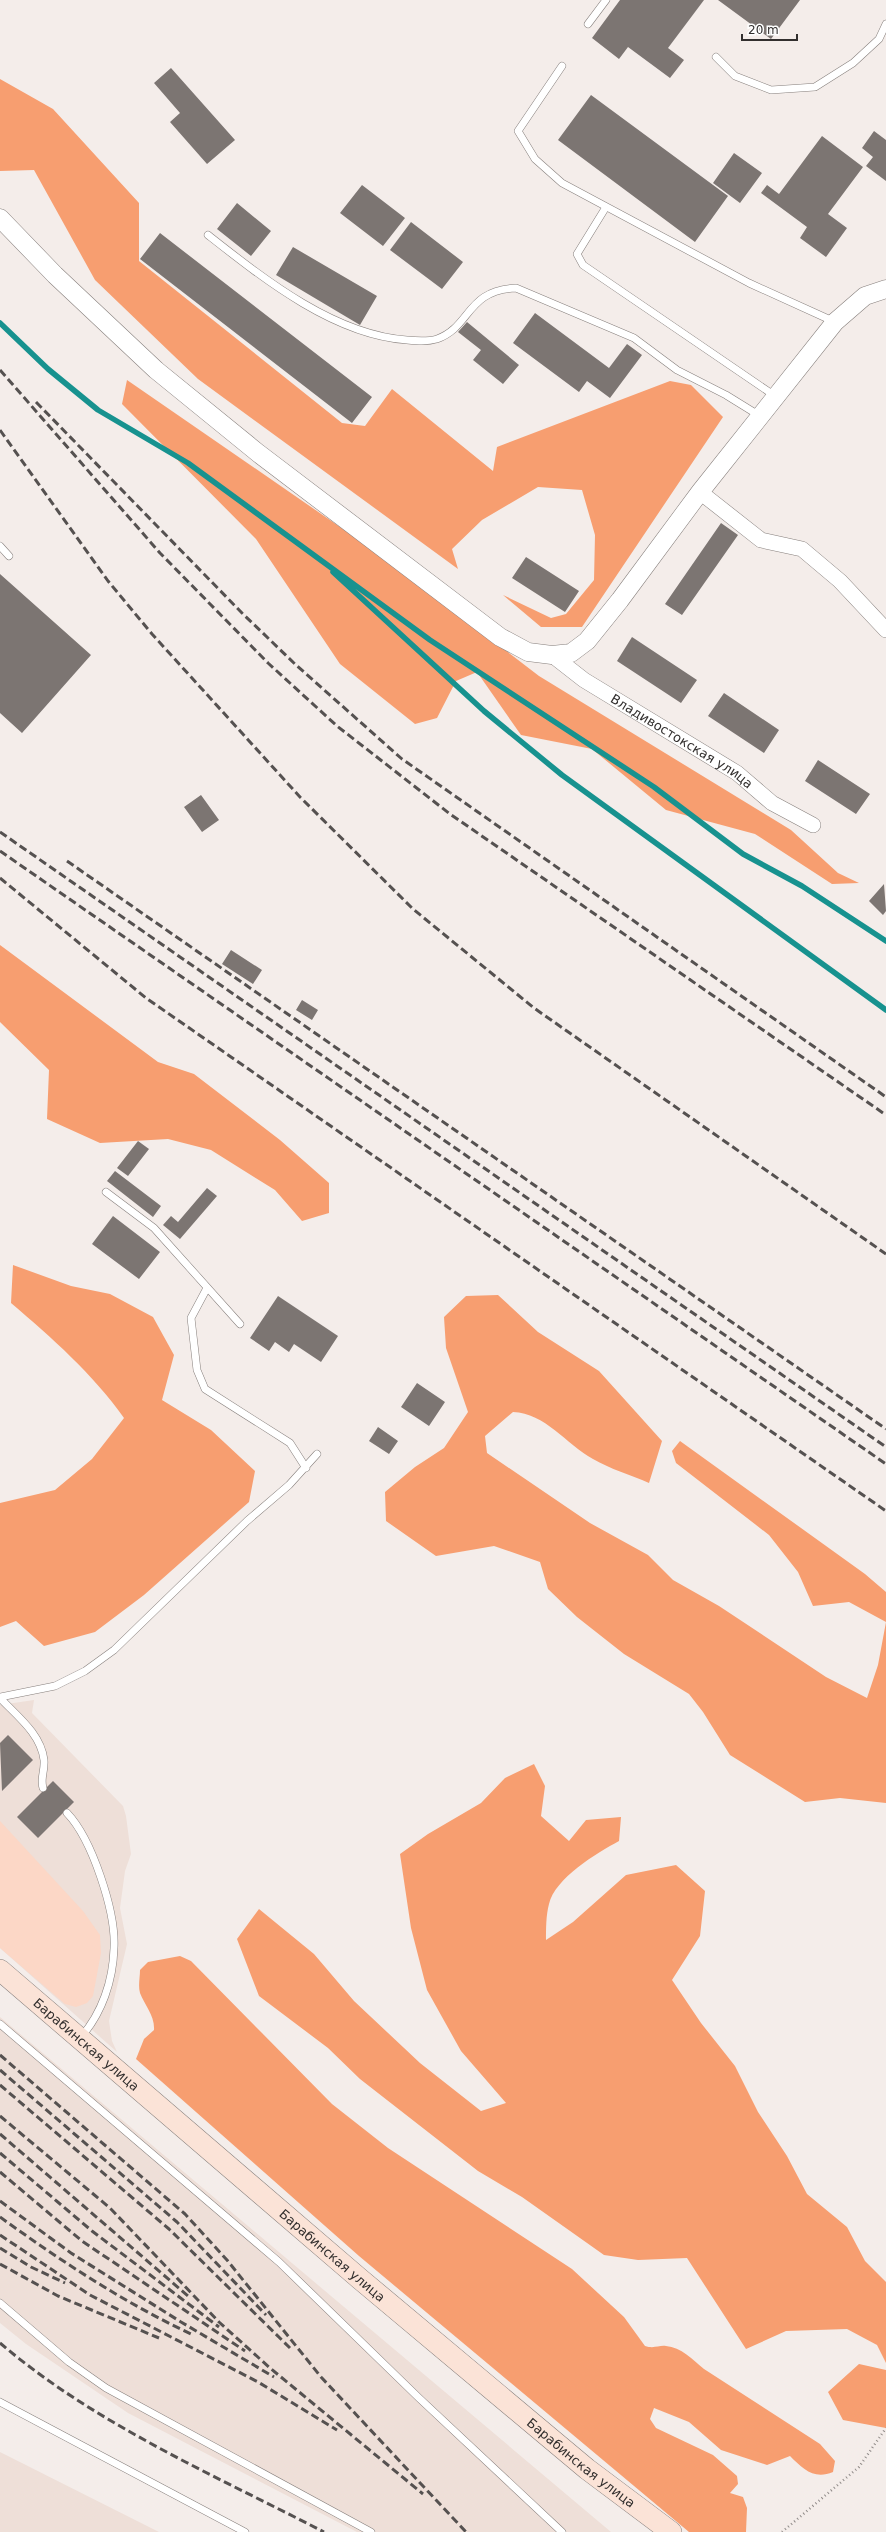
<svg xmlns="http://www.w3.org/2000/svg" width="886" height="2532" font-family="'DejaVu Sans',sans-serif">
	<rect width="100%" height="100%" fill="#f4edea"/>
	<path fill="#eedfd8" d="M34,1700l-2,13 91,93 3,10 5,38 -6,17 -5,37 7,36 -18,77 3,20 5,11 -117,-104v-243z
		M0,2017l611,515h-254l-229,-119 -102,-69 -26,-21z
		M0,2452l159,80h-159z"/>
	<path fill="#fcd7c6" d="M0,1821l83,90 17,24 1,18 -8,43 -6,7 -11,4 -11,-3 -65,-56z"/>
	<path fill="#f79e70" d="M0,79l53,30 86,94v58l203,162 23,3 27,-37 101,82 4,-24 173,-66 21,4 32,32 -141,210h-41l-38,-32 48,23 15,-4 28,-34 1,-45 -13,-45 -44,-3 -56,33 -30,29 6,20 -260,-190 -103,-99 -61,-110 -34,1z
		M127,380l258,178 154,118 252,154 47,43 21,10 -27,1 -77,-50 -89,-24 -74,-61 -71,-14 -44,-63 -21,9 -19,37 -22,6 -75,-60 -84,-125 -134,-135z
		M0,945l158,117 36,12 86,66 49,43v30l-27,8 -27,-31 -64,-40 -43,-11 -68,4 -53,-24 2,-49 -49,-48z
		M13,1265l58,21 39,8 43,23 21,38 -12,45 49,30 44,41 -6,31 -105,93 -49,37 -51,14 -28,-25 -16,6v-124l55,-13 37,-31 32,-41c-31,-44 -72,-80 -113,-115z
		M498,1295l40,37 61,39 63,70 -13,42c-18,-8 -39,-14 -56,-24 -27,-15 -48,-46 -80,-47l-28,24 2,17 103,70 58,32 25,25 46,26 107,71 41,21 11,-33 8,-43 -37,-20 -36,4 -15,-34 -29,-37 -93,-72 -4,-12 8,-10 185,133 21,18v211l-46,-5 -35,4 -75,-47 -27,-43 -14,-18 -65,-40 -47,-37 -29,-28 -8,-27 -46,-16 -58,10 -50,-35 -1,-29 30,-25 29,-19 24,-36 -22,-64 -2,-31 22,-21z
		M534,1764l11,22 -4,30 28,25 17,-21 35,-3 -2,24c-22,12 -64,37 -70,63 -3,11 -3,25 -3,36l27,-18 53,-47 50,-10 29,26 -5,45 -28,44 29,43 34,43 23,46 29,44 20,38 40,33 18,34 21,21v81l-9,-18 -30,-16 -61,2 -40,18 -59,-91 -49,2 -34,-5 -82,-58 -44,-26 -118,-92 -32,-31 -69,-52 -22,-57 22,-30 55,45 40,47 66,62 61,48 25,-8 -45,-52 -34,-61 -16,-62 -11,-74 28,-20 53,-31 24,-25z
		M180,1956l11,5 141,143 56,44 184,121 52,48 21,29c9,3 14,-1 21,0 15,1 27,14 38,23l116,75 15,17 -2,11c-19,8 -30,-3 -43,-16l-23,9 -46,-15 -32,-28 -35,-14 -4,11 6,9 57,27 24,21 1,8 -8,9 13,4 4,11 -1,24h-57l-330,-276 -223,-197 8,-20 10,-9c1,-14 -9,-24 -14,-37 -2,-7 0,-16 0,-23l8,-8z
		M859,2364l27,6v58l-43,-8 -15,-28z"/>
	<g fill="none" stroke-linecap="round" stroke-linejoin="round">
		<path stroke="#17928f" stroke-width="5.5" d="M0,323l48,46 50,41 90,53 242,177 224,147 89,67 59,32 84,55
			M333,572l151,139 78,64 324,235"/>
	</g>
	<path fill="#7c7572" d="M620,0h84l-36,48 16,12 -14,18 -42,-31 -9,12 -27,-21z
		M718,0h82l-29,39z
		M171,68l64,72 -28,24 -37,-42 10,-9 -26,-30z
		M591,95l137,101 -33,46 -137,-102z
		M874,131l12,9v41l-20,-15 7,-9 -11,-9z
		M822,136l41,31 -35,47 19,14 -21,29 -26,-19 7,-11 -46,-34 6,-8 12,9z
		M734,153l28,20 -22,30 -27,-20z
		M362,185l43,33 -22,28 -43,-33z
		M237,203l34,28 -20,25 -34,-27z
		M411,222l52,40 -21,27 -52,-39z
		M160,233l212,164 -20,26 -212,-164z
		M293,247l84,49 -17,29 -84,-50z
		M535,313l74,55 18,-24 15,11 -32,43 -23,-17 -8,11 -66,-49z
		M467,322l52,43 -16,19 -30,-24 8,-10 -23,-18z
		M721,523l17,12 -56,80 -17,-11z
		M526,557l53,34 -14,21 -53,-34z
		M0,574l91,81 -69,78 -22,-20z
		M632,637l65,43 -16,23 -64,-42z
		M724,693l55,37 -15,23 -56,-37z
		M818,760l52,34 -14,20 -51,-33z
		M201,795l18,25 -17,12 -18,-25z
		M884,884l2,27 -3,4 -14,-14z
		M231,950l31,20 -9,14 -31,-20z
		M302,1000l16,10 -6,10 -16,-10z
		M138,1141l11,8 -21,27 -11,-8z
		M115,1171l46,35 -8,11 -46,-36z
		M207,1188l10,8 -37,43 -17,-14 8,-9 7,6z
		M113,1216l47,36 -21,27 -47,-35z
		M278,1296l60,40 -17,26 -27,-18 -5,8 -14,-10 -6,9 -19,-13z
		M417,1383l28,19 -16,24 -28,-19z
		M378,1427l20,14 -9,13 -20,-13z
		M8,1735l25,25 -31,31 -2,-48z
		M53,1781l21,21 -36,36 -21,-21z"/>
	<g fill="none" stroke-linecap="round" stroke-linejoin="round">
		<defs>
			<path id="service" d="M588,24l18,-24
				M716,57l19,19 36,14 44,-3 38,-24 26,-24 7,-15
				M562,66l-44,65 17,28 27,24 187,100 86,39
				M606,207l-29,47 6,11 192,131
				M208,235c56,44 126,100 199,105 10,1 20,2 30,-1 34,-12 29,-49 79,-51l118,50 43,32 49,25 34,21
				M0,546l9,10
				M106,1192l48,36 86,96
				M207,1288l-16,30 6,52 8,19 85,54 16,25
				M0,1697l55,-11 30,-15 29,-21 133,-129 42,-36 28,-31
				M0,1698c17,18 41,36 44,62 1,11 -4,18 -1,28
				M67,1813c25,26 49,99 47,135 -1,33 -12,65 -33,89
				M0,2024l279,238 140,136 143,134
				M0,2303l69,59 37,26 265,144
				M0,2402l245,130"/>
			<g id="minor">
				<path d="M700,492l61,48 41,9 38,32 46,49"/>
				<path id="s1" d="M552,655l32,25 153,93 35,30 41,22"/>
			</g>
			<path id="tertiary" d="M0,218l55,57 101,95 102,83 242,184 28,15 24,3 19,-2 16,-12 33,-41 80,-108 135,-170 30,-26 21,-7"/>
			<g id="secondary">
				<path id="s2" d="M0,1970l360,309 227,190 84,63"/>
			</g>
		</defs>
		<use href="#service" stroke="#867f7c" stroke-width="8"/>
		<use href="#minor" stroke="#867f7c" stroke-width="16"/>
		<use href="#tertiary" stroke="#867f7c" stroke-width="19"/>
		<use href="#secondary" stroke="#867f7c" stroke-width="22"/>
		<path stroke="#908b89" stroke-width="2.5" stroke-dasharray="1 3" stroke-linecap="butt" d="M782,2532l77,-65 27,-39"/>
		<use href="#service" stroke="#fff" stroke-width="7"/>
		<use href="#minor" stroke="#fff" stroke-width="15"/>
		<use href="#tertiary" stroke="#fff" stroke-width="18"/>
		<use href="#secondary" stroke="#fbe3d7" stroke-width="21"/>
		<path stroke="#555150" stroke-width="3" stroke-dasharray="8 4" stroke-linecap="butt" d="M0,370l160,183 108,110 69,63 113,88 436,301
			M36,402l206,211 54,52 106,94 484,338
			M0,430l108,151 44,53 148,163 113,112 121,99 352,246
			M0,832l886,615
			M0,851l886,613
			M67,861l819,568
			M0,878l146,120 740,513
			M0,2055l185,159 42,46 94,117 145,155
			M0,2070l177,152 89,93
			M0,2085l169,144 121,119
			M0,2116l110,92 109,114 51,46 153,126
			M0,2134l188,162
			M0,2153l92,78 127,96
			M0,2172l82,69 163,110
			M0,2201l71,52 110,69 93,55
			M0,2217c61,44 123,85 191,117
			M0,2235l90,60 168,87 79,48
			M0,2248l31,19 34,16
			M0,2264l58,32 101,42
			M0,2343c95,81 214,132 324,189"/>
	</g>
	<g text-anchor="middle" stroke-width="4" stroke-linejoin="round" paint-order="stroke">
		<g font-size="13" fill="#322f2e" stroke="#fff">
			<text dy="5" stroke="none"><textPath href="#s1" startOffset="156">Владивостокская улица</textPath></text>
			<text dy="5" stroke="none"><textPath href="#s2" startOffset="114">Барабинская улица</textPath></text>
			<text dy="5" stroke="none"><textPath href="#s2" startOffset="438">Барабинская улица</textPath></text>
			<text dy="5" stroke="none"><textPath href="#s2" startOffset="762">Барабинская улица</textPath></text>
		</g>
	</g>
	<path d="M742 34v6h55v-6" fill="none" stroke="#322f2e" stroke-width="2"/>
	<text x="748" y="34" font-size="12" fill="#322f2e" stroke="#ffffff" stroke-width="3" paint-order="stroke">20 m</text>
</svg>
